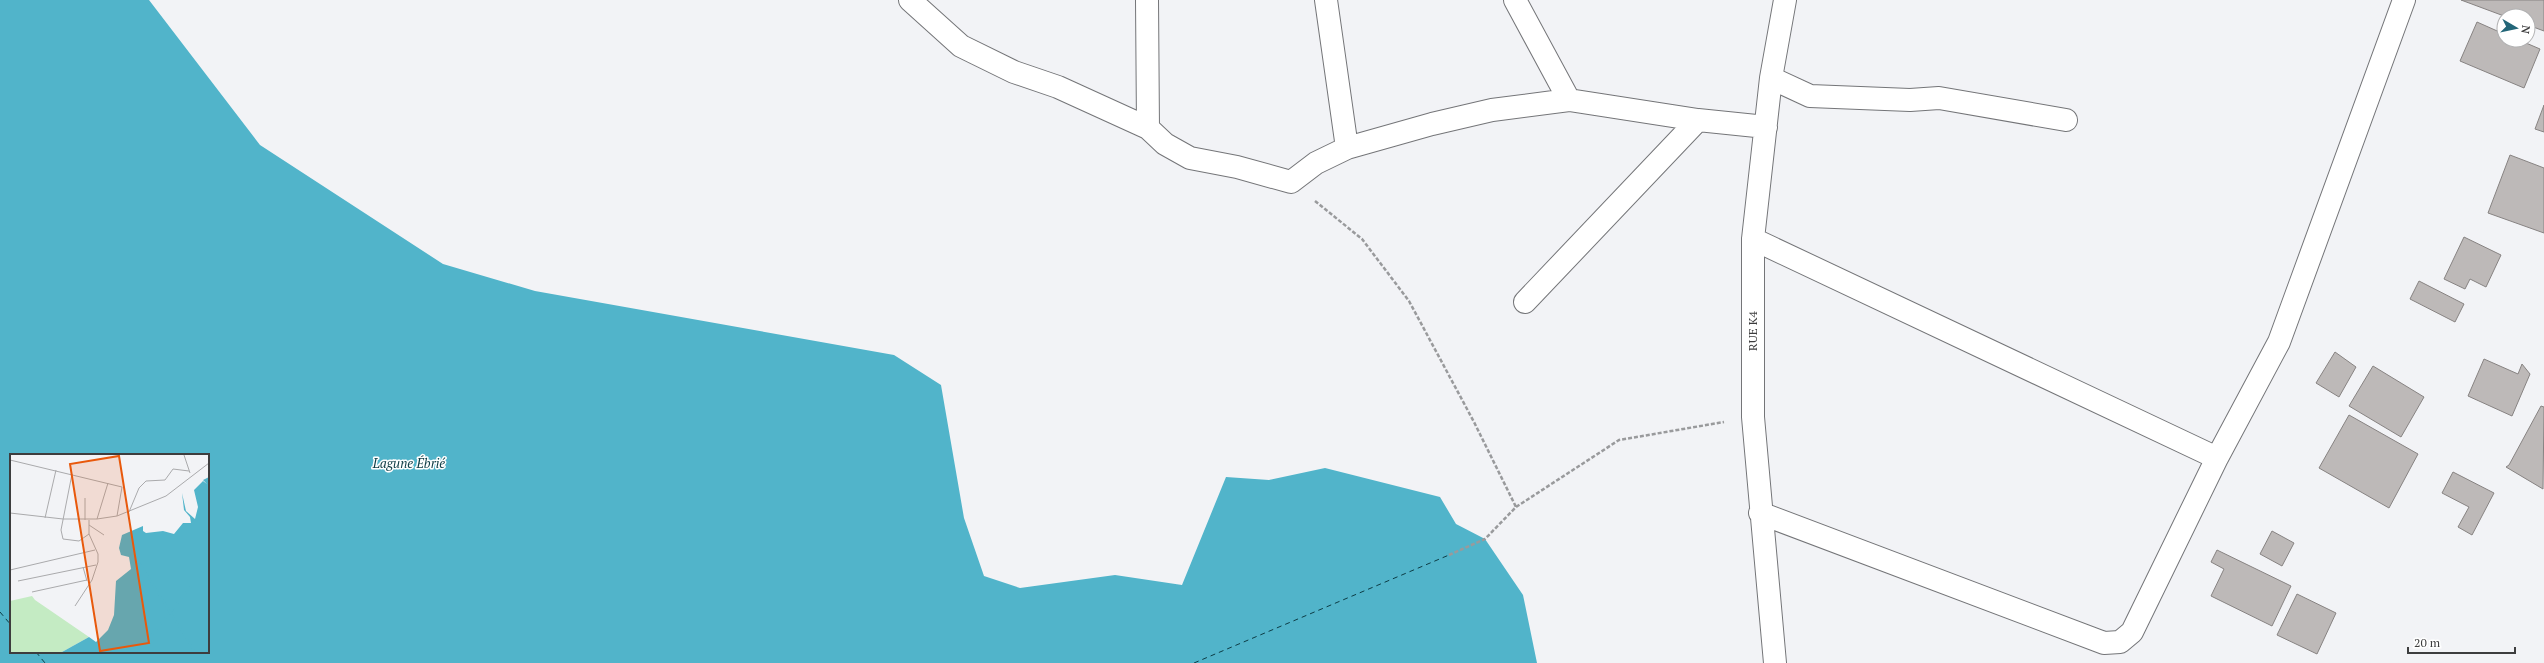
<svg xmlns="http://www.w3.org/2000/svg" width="2544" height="663" font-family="'PT Serif',serif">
	<rect width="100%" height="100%" fill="#f2f3f6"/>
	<path fill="#51b4ca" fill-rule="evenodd" d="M0,0h149l111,145 183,119 92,27 359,64 47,30 23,133 20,58 36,12 95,-13 67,10 44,-108 43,3 56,-12 115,29 16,27 29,15 38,56 14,68h-1537zM11,455h197v197h-197z"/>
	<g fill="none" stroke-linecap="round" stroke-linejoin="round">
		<path stroke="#0d3c45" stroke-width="1" stroke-dasharray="5 4" stroke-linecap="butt" d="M0,612l11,13
			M36,652l9,11
			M1194,663l255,-108"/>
	</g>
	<path fill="#bdb9b8" stroke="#878382" d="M2461,0h83v31l-16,-6v-9h-24z
		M2477,22l27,12v6h15l21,9 -16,39 -64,-27z
		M2544,105v27l-9,-3z
		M2510,155l34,13v65l-56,-20z
		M2464,237l37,18 -15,32 -16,-8 -5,10 -21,-10z
		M2419,281l45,23 -9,18 -45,-23z
		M2335,352l21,15 -17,30 -23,-14z
		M2484,359l34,15 4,-10 8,10 -18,42 -44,-20z
		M2373,366l51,31 -23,40 -52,-31z
		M2541,406l3,1 -1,82 -37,-22 3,-2z
		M2349,415l69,39 -29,54 -70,-40z
		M2453,472l41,21 -22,42 -14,-8 11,-20 -27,-14z
		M2272,531l22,12 -12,23 -22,-12z
		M2217,550l74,36 -19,40 -61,-30 13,-27 -13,-7z
		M2297,594l39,19 -19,41 -40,-19z"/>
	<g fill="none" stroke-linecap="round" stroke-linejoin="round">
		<defs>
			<path id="minor" d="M910,0l51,46 53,26 44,15 90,41 17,16 25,14 47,9 54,15 25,-19 31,-15 85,-24 60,-14 77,-10 129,20 68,7
				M1147,0l1,128
				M1326,0l21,148
				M1515,0l54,100
				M1771,78l39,18 100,4 29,-2 127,22
				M1753,239l464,219
				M1525,302l173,-182
				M1760,513l344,130 16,-1 12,-10 85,-174 62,-116 125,-342
				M1775,663l-22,-246v-178l18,-161 14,-78"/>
		</defs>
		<use href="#minor" stroke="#747578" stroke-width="24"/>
		<path stroke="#999a9c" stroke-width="2.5" stroke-dasharray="4 2" stroke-linecap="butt" d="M1315,201l47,38 47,62 65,121 42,85
			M1449,555l36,-16 31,-32 103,-67 105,-18"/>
		<use href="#minor" stroke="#fff" stroke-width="22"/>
	</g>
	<g text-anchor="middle" stroke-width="3" stroke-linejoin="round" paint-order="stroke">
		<g font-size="12" fill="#3d3d3e" stroke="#fff">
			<text transform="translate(1753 331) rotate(-90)" y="4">RUE K4</text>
		</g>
		<g font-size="13" font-style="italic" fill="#0d3c45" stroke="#fff">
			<text x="409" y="468">Lagune Ébrié</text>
		</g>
	</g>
	<g transform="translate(10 454)">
		<rect width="199" height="199" fill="#f2f3f6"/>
		<path d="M22,142l3,4 54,37 -27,15h-52v-51z" fill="#c4ebc3"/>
		<path d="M199,23v175h-147l27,-15 7,5 12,-12 6,-15 2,-34 15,-12 -2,-12 -8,-2 -2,-7 3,-13 21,-9v5l3,2 17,-2 11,3 9,-11h8l-1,-6 -6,-7 -2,-17 4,18 9,8 3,-12 -4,-17 9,-9 4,3 -4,-4z" fill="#51b4ca"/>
		<path fill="none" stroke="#51b4ca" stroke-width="2" d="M114,84l71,114M128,198l71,-88"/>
		<path fill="none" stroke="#aaaaac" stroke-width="1" d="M174,1l6,18M0,6l112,27 -5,29M62,20l-11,56 2,9 16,2 10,-7M75,44v22M119,58l10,-24 7,-7 19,-1 8,-11 16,2M0,59l53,6h34l20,-3 49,-20 43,-33M35,64l11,-48M87,65l11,-36M79,71l15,10M73,113l4,14M0,116l85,-20M8,127l78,-16M22,138l55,-12M65,152l17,-26 6,-18v-8l-9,-20v-14"/>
		<path fill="#e8590c" fill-opacity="0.15" stroke="#e8590c" stroke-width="2" d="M109,2l30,187 -49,8 -30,-187z"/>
		<rect width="199" height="199" fill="none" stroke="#3d3d3e" stroke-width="2"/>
	</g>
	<g transform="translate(2516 28) rotate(99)"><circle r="19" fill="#ffffff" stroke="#b1b1b2"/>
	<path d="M0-3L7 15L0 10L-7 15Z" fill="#236678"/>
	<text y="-6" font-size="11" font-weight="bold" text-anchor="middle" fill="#3d3d3e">N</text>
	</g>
	<path d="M2408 647v6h107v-6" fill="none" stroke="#3d3d3e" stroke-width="2"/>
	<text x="2414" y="647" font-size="12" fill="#3d3d3e" stroke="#ffffff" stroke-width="3" paint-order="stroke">20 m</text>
</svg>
